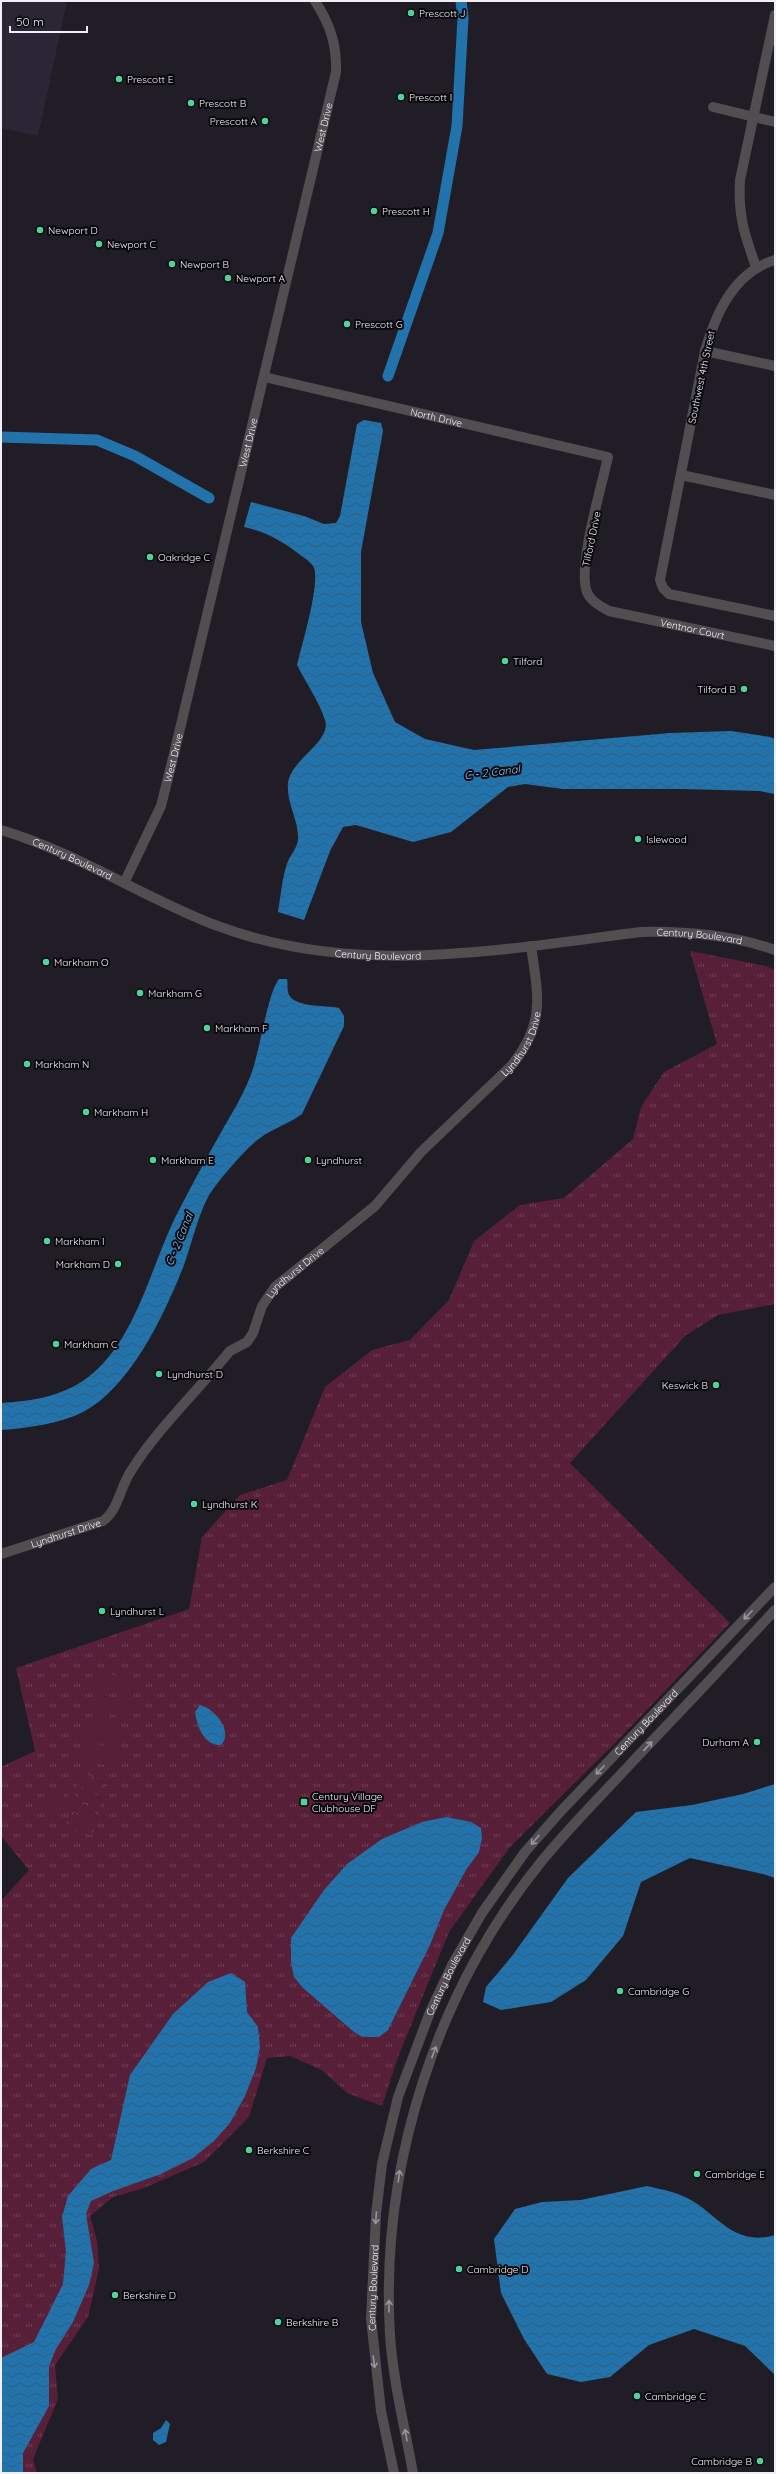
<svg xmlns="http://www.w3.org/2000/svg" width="776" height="2474" font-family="Quicksand,sans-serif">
	<defs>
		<pattern id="grass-tufts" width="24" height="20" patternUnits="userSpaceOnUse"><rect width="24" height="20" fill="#581f39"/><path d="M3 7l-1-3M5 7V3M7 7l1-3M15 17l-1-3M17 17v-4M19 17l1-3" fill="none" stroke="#704056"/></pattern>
		<pattern id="forest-crowns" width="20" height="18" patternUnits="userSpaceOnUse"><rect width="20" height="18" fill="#581f39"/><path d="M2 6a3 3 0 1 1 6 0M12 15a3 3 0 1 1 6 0" fill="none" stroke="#704056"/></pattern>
		<pattern id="water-waves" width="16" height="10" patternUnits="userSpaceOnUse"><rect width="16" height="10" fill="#2273ab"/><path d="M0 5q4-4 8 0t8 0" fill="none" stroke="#355e7a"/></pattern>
	</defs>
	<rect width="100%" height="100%" fill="#201d27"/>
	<path fill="#2b2635" d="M1,1h66l-29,135 -37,-8z"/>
	<path fill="url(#grass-tufts)" d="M690,951l76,15 9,4v334l-57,11 -33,21 -115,127 160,160 -113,118 -107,106 -61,85 -51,125 -16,49 -35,-13 -25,-23 -32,-14 -23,2 -18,59 -45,45 -60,26 -31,9 -23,19 7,25 2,28 -11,48 -33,48 3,34 -25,60 4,14h-36v-572l28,-31 -28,-34v-69l34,-16 -19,-83 173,-59 13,-72 38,-42 47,-15 38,-93 47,-37 38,-10 39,-40 25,-59 46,-36 44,-7 69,-59 8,-32 23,-35 53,-28z"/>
	<path fill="url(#forest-crowns)" d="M81,1773l27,8 -16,54 -27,-8z"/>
	<path fill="#581f39" d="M99,1672l36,8 -4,17 -36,-8z
		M95,1694l36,8 -4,16 -36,-8z
		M89,1719l35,8 -3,17 -36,-8z
		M84,1741l35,9 -4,17 -35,-8z
		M84,1778l19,5 -2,9 -20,-6z
		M56,1789l9,3 -6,20 -10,-3z
		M80,1790l20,6 -3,9 -19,-6z
		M76,1803l20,5 -2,9 -20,-5z
		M73,1816l20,5 -3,9 -20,-5z"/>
	<path fill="url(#water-waves)" d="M364,420l17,3 2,8 -22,121v70l12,51 22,49 30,17 49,11 196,-17 61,-2 39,6 5,2v55l-15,-3 -78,-2h-119l-38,-5 -17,3 -57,45 -38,10 -57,-17 -13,2 -13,24 -26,69 -26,-8c3,-17 4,-35 10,-51 3,-6 10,-15 10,-22 1,-19 -12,-36 -10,-56 3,-24 44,-41 37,-63 -6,-19 -19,-37 -28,-55 4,-17 25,-87 16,-99 -5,-7 -15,-12 -22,-18 -15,-10 -28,-17 -47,-21l7,-25 53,14 20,8 12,-1 4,-7 17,-92z
		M279,979h8c1,4 0,9 1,13 3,16 38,13 51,16l5,8v10l-42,88c-13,10 -29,14 -42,24 -12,8 -45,46 -52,59 -11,21 -16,46 -24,68 -19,48 -53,122 -101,147 -24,12 -55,16 -82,18v-27c30,-2 60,-6 86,-25 50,-37 64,-115 92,-168 13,-25 26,-50 40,-74 11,-20 23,-38 31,-59 10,-24 17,-83 29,-98z
		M200,1705c14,3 34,26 21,40 -17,1 -24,-19 -26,-33z
		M775,1784v94l-12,-4 -73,-16 -49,24 -18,54 -37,44 -35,22 -50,8 -18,-8 3,-15 26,-31 56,-78 68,-66 56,-7 51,-11z
		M446,1817l25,5 10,6 1,10 -3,14 -13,18 -22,40 -14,35 -42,85 -9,7h-17l-8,-5 -51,-44 -9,-11 -3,-14v-25l33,-48 23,-26 35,-25 40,-17z
		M231,1973l14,9 2,30 11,15 2,20 -4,21 -11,28 -15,27 -16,18 -21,17 -32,16 -48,17 -22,10 -5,13 8,49 -5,22 -16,37 -17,27 -7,17v40l-26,47v20h-22v-115l33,-16 29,-58 3,-32 -4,-35 6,-21 23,-27 20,-9 19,-85 43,-61 35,-32z
		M647,2186c12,3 25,5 36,10 33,14 48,52 92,39v140l-30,-29 -51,-17 -45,16 -39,32 -29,5 -34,-8 -23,-35 -23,-46 -7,-54 21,-30 27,-7 39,-2z
		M166,2420l4,4 -4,18 -7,3 -6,-5v-7l8,-5z"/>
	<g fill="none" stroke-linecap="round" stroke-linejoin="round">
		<path stroke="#2273ab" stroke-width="11" d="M388,376l50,-143 19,-107 6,-108 -2,-17
			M1,437l96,3 38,16 74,42"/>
		<g stroke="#514d51" stroke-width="10">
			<path d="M713,107l62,15"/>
			<path d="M775,260c-41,12 -59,53 -70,91l-45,229 3,8 6,6 106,22"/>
			<path d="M756,267c-12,-34 -18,-51 -16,-87l35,-165"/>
			<path d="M705,351l70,15"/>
			<path id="s1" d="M264,377l344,80c-6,28 -31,111 -21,135 3,9 14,15 22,19l166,35"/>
			<path d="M681,475l94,20"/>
			<path id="s2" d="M1,830c75,22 141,67 214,95 140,53 282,25 426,7 46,-1 91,3 134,18"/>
			<path id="s3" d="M125,881l36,-75 13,-52 162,-682c1,-27 -6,-48 -21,-71"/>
			<path id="s4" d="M1,1554l102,-33c16,-12 17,-34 28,-50 22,-36 60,-74 88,-107l11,-13 17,-9 6,-9 9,-27 13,-19 100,-81 46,-54 91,-87c34,-42 26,-70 19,-119"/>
			<path id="s5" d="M394,2473l-13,-62 -10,-92 5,-105 6,-50 16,-67 32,-85 22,-47 30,-52 43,-61 36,-41 214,-224"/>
			<path d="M413,2473c-8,-45 -20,-92 -23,-138 -10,-168 45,-342 151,-473 29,-36 63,-69 94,-103 47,-49 94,-99 140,-149"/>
		</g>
	</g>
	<defs><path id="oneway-shaft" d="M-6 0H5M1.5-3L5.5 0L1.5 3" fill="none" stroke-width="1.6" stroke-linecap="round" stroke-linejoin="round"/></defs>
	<g stroke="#99969b">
		<use href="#oneway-shaft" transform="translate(748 1615) rotate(134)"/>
		<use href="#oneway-shaft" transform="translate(648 1746) rotate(-47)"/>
		<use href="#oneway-shaft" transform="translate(600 1770) rotate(134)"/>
		<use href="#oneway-shaft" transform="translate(535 1840) rotate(131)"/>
		<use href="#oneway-shaft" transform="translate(434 2052) rotate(-69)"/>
		<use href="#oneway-shaft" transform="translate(399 2176) rotate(-82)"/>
		<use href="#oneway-shaft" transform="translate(376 2218) rotate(94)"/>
		<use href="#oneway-shaft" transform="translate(389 2306) rotate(-90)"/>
		<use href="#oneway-shaft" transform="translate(374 2362) rotate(83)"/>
		<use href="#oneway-shaft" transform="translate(406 2435) rotate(-100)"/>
	</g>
	<g fill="#50d398" stroke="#09080c" stroke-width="1.5">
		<circle cx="411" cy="13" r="4"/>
		<circle cx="119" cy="79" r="4"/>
		<circle cx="401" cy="97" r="4"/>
		<circle cx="191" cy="103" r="4"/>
		<circle cx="265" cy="121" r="4"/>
		<circle cx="374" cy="211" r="4"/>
		<circle cx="40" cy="230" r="4"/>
		<circle cx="99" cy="244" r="4"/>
		<circle cx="172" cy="264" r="4"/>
		<circle cx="228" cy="278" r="4"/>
		<circle cx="347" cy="324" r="4"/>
		<circle cx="150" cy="557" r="4"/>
		<circle cx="505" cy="661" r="4"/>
		<circle cx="744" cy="689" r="4"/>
		<circle cx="638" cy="839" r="4"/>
		<circle cx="46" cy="962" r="4"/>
		<circle cx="140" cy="993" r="4"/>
		<circle cx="207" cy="1028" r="4"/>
		<circle cx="27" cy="1064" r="4"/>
		<circle cx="86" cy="1112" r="4"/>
		<circle cx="153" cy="1160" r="4"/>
		<circle cx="308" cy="1160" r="4"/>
		<circle cx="47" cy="1241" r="4"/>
		<circle cx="118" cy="1264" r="4"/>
		<circle cx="56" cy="1344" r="4"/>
		<circle cx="159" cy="1374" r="4"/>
		<circle cx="716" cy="1385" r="4"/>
		<circle cx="194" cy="1504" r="4"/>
		<circle cx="102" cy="1611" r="4"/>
		<circle cx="757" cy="1742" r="4"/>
		<rect x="300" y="1798" width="8" height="8" rx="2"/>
		<circle cx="620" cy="1991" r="4"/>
		<circle cx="249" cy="2150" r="4"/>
		<circle cx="697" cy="2174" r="4"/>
		<circle cx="459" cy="2269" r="4"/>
		<circle cx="115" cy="2295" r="4"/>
		<circle cx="278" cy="2322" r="4"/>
		<circle cx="637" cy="2396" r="4"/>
		<circle cx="760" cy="2461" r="4"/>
	</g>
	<g text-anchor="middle" stroke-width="4" stroke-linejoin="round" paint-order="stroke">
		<g font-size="10" fill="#f1eff6" stroke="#09080c" text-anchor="start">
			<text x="419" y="17">Prescott J</text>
			<text x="127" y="83">Prescott E</text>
			<text x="409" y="101">Prescott I</text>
			<text x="199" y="107">Prescott B</text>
			<text x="257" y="125" text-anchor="end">Prescott A</text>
			<text x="382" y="215">Prescott H</text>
			<text x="48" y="234">Newport D</text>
			<text x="107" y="248">Newport C</text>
			<text x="180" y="268">Newport B</text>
			<text x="236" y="282">Newport A</text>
			<text x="355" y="328">Prescott G</text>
			<text x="158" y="561">Oakridge C</text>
			<text x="513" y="665">Tilford</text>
			<text x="736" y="693" text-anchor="end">Tilford B</text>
			<text x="646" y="843">Islewood</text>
			<text x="54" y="966">Markham O</text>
			<text x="148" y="997">Markham G</text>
			<text x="215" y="1032">Markham F</text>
			<text x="35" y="1068">Markham N</text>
			<text x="94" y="1116">Markham H</text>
			<text x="161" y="1164">Markham E</text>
			<text x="316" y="1164">Lyndhurst</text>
			<text x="55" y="1245">Markham I</text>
			<text x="110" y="1268" text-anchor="end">Markham D</text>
			<text x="64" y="1348">Markham C</text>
			<text x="167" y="1378">Lyndhurst D</text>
			<text x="708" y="1389" text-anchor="end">Keswick B</text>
			<text x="202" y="1508">Lyndhurst K</text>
			<text x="110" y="1615">Lyndhurst L</text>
			<text x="749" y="1746" text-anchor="end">Durham A</text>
			<text x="312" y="1800">Century Village<tspan x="312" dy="12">Clubhouse DF</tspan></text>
			<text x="628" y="1995">Cambridge G</text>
			<text x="257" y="2154">Berkshire C</text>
			<text x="705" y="2178">Cambridge E</text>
			<text x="467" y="2273">Cambridge D</text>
			<text x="123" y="2299">Berkshire D</text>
			<text x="286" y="2326">Berkshire B</text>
			<text x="645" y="2400">Cambridge C</text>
			<text x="752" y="2465" text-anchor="end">Cambridge B</text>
		</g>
		<g font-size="10" fill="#f1eff6" stroke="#09080c">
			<text dy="4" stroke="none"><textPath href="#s3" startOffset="781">West Drive</textPath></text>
			<text transform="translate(701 377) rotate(-78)" y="4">Southwest 4th Street</text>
			<text dy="4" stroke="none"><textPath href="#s1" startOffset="177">North Drive</textPath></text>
			<text dy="4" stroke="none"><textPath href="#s3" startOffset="457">West Drive</textPath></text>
			<text transform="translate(591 539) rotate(-78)" y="4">Tilford Drive</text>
			<text dy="4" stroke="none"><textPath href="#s1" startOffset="606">Ventnor Court</textPath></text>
			<text dy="4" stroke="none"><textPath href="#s3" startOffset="133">West Drive</textPath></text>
			<text dy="4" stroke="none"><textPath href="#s2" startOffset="77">Century Boulevard</textPath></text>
			<text dy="4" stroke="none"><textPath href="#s2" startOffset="724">Century Boulevard</textPath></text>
			<text dy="4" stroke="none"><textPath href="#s2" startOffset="401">Century Boulevard</textPath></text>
			<text dy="4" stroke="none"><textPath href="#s4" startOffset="751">Lyndhurst Drive</textPath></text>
			<text dy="4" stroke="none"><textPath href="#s4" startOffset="427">Lyndhurst Drive</textPath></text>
			<text dy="4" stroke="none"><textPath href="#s4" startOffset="68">Lyndhurst Drive</textPath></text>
			<text dy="4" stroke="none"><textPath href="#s5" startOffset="835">Century Boulevard</textPath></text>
			<text dy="4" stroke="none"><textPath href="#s5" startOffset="511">Century Boulevard</textPath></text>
			<text dy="4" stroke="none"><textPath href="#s5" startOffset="187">Century Boulevard</textPath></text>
		</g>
		<g font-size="11" font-style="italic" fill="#91caf7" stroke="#09080c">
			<text transform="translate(492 772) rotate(-7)" y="4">C - 2 Canal</text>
			<text transform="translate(179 1239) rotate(-68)" y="4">C - 2 Canal</text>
		</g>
	</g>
	<rect width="776" height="2474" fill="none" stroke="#f1eff6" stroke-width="4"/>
	<path d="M10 26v6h77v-6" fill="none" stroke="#f1eff6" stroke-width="2"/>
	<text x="16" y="26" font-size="12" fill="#f1eff6" stroke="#09080c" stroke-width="3" paint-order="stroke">50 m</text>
</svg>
